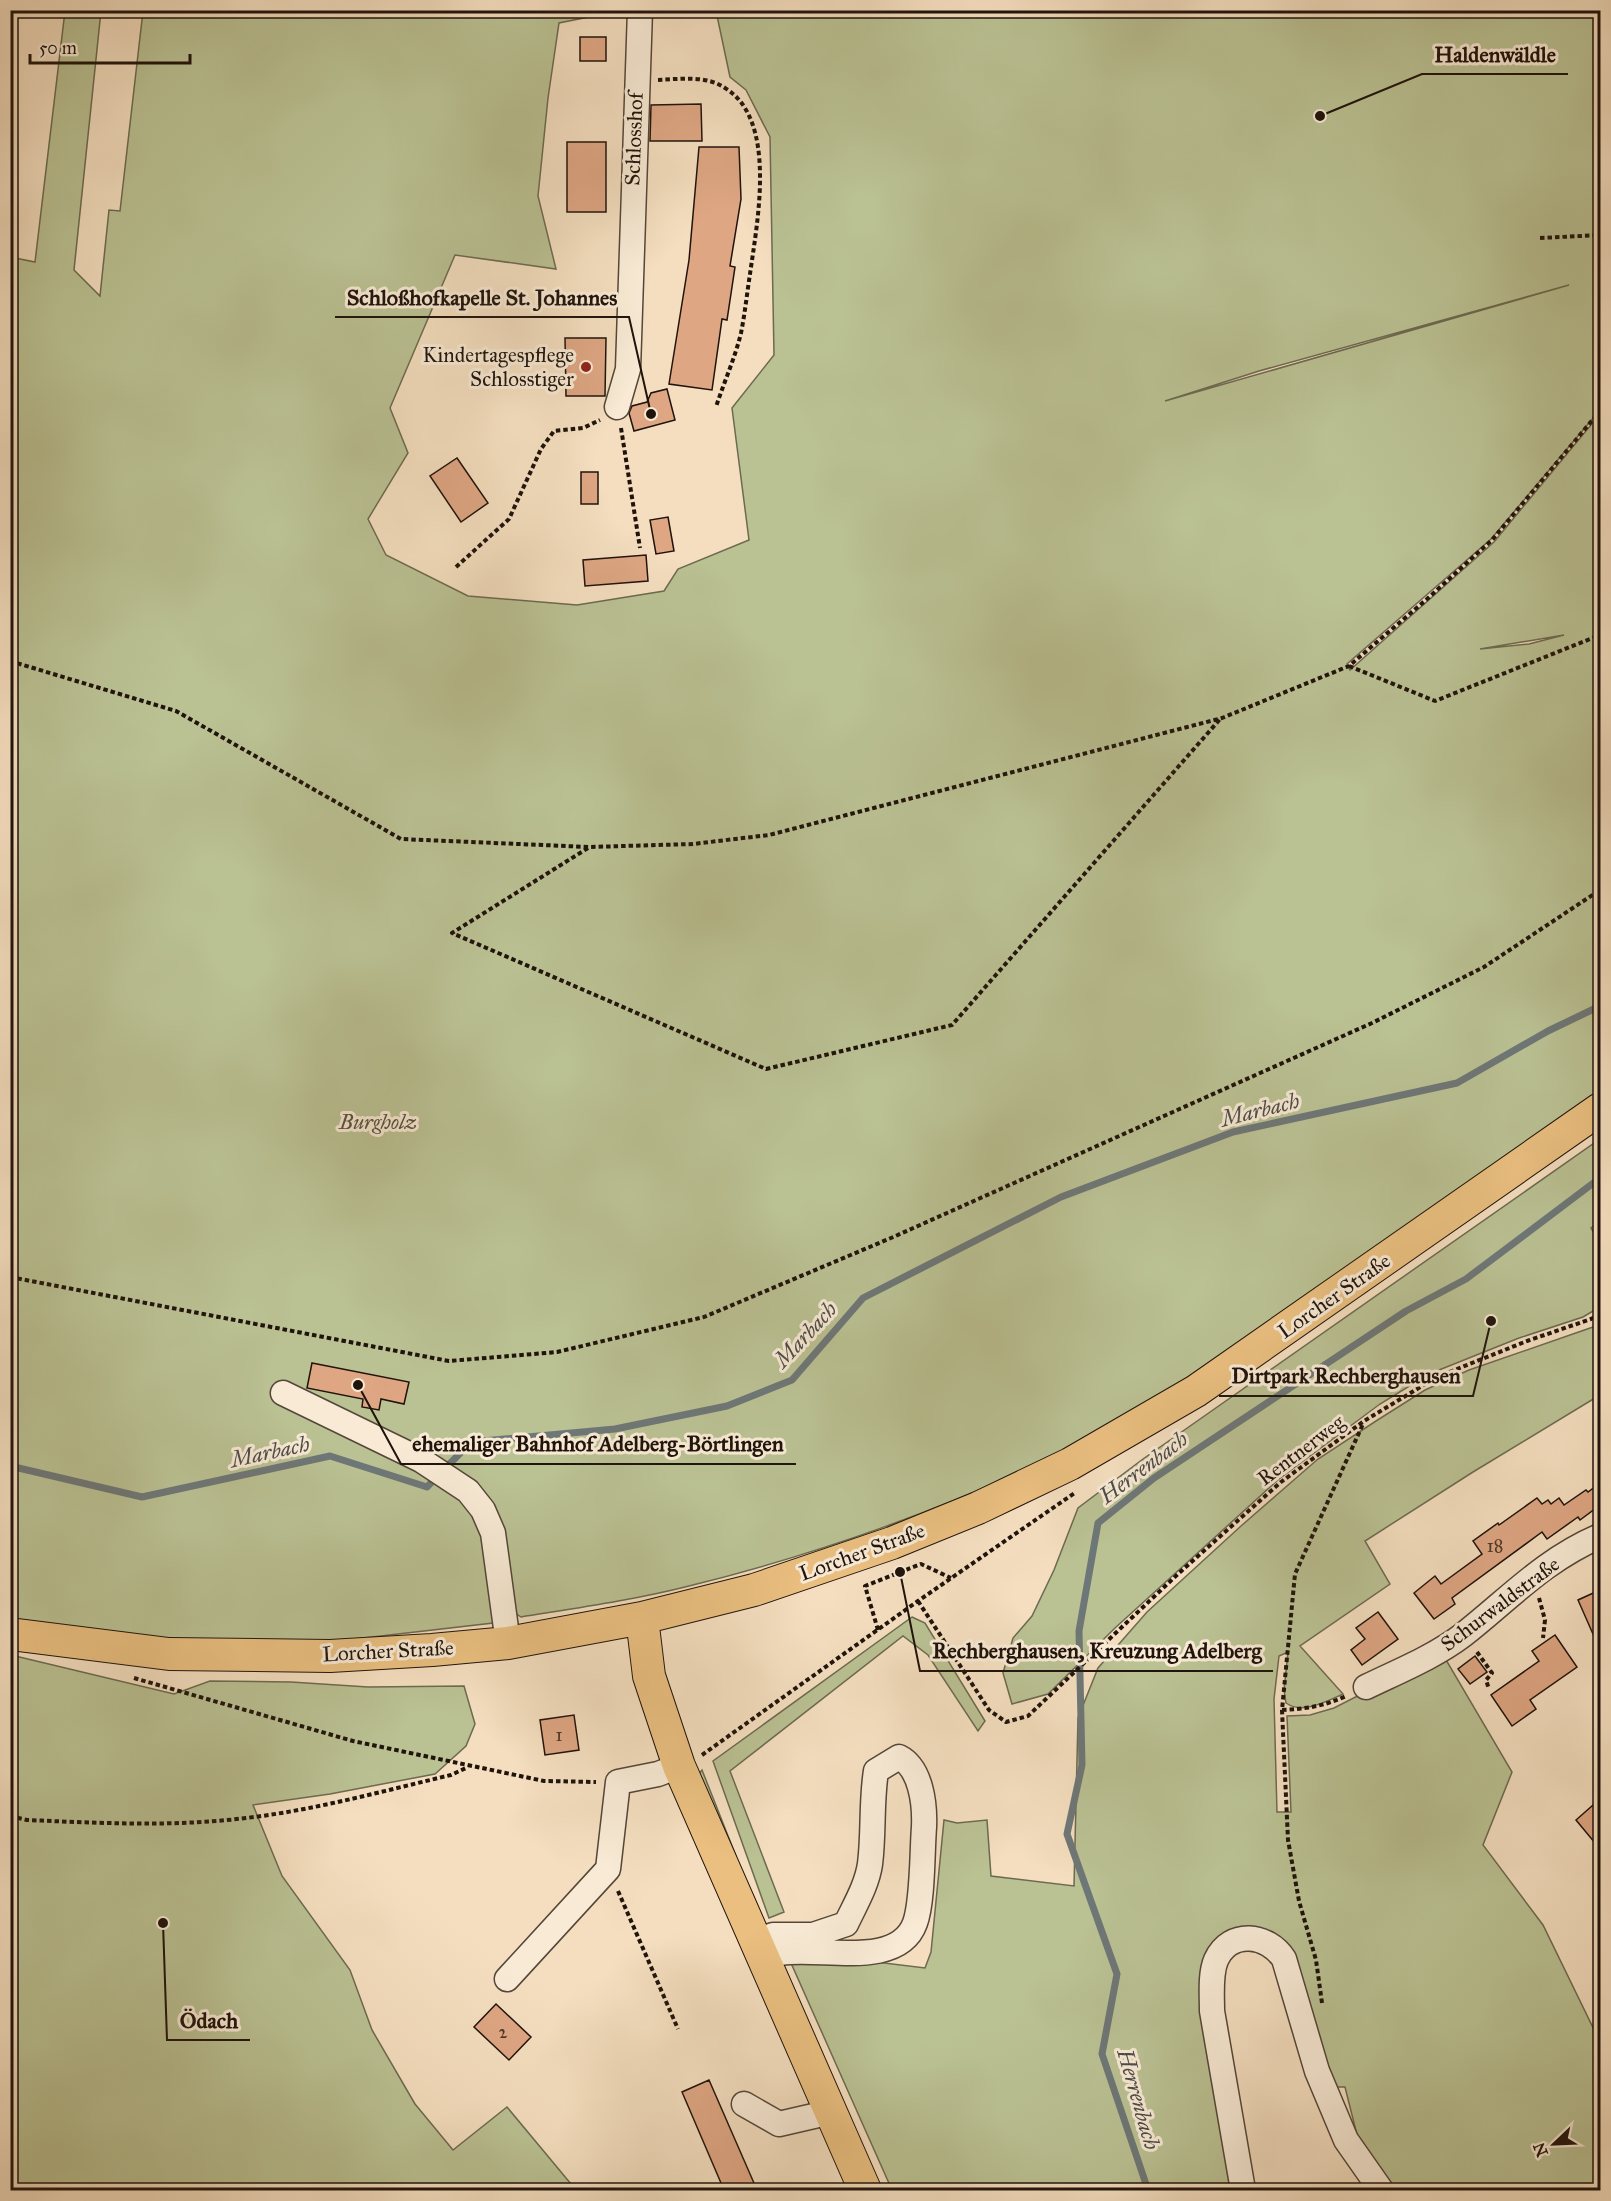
<svg xmlns="http://www.w3.org/2000/svg" width="1611" height="2201" font-family="'IM FELL Great Primer',serif">
	<rect width="100%" height="100%" fill="#f4debf"/>
	<filter id="stains"><feTurbulence type="fractalNoise" baseFrequency=".00333" numOctaves="4"/><feColorMatrix values="0 0 0 0 .2 0 0 0 0 .09 0 0 0 0 .02 0 0 0 .5 -.17"/></filter>
	<radialGradient id="worn" r=".72"><stop offset=".6" stop-color="#630" stop-opacity="0"/><stop offset="1" stop-color="#630" stop-opacity=".3"/></radialGradient>
	<path fill="#bac193" stroke="#6c6a50" stroke-width="1.5" fill-rule="evenodd" d="M65,11h36l-27,259 26,26 9,-86 11,1 23,-200h476l-60,12 -11,75 -10,98 18,73 -101,-14 -65,153 18,45 -40,66 18,36 82,41 109,9 87,-14 14,-22 71,-29 -17,-132 42,-53 -4,-218 -24,-47 -16,-13 -14,-66h884v399l-109,129 -144,125 3,6 144,-128 106,-128v676c-100,71 -200,141 -300,211 -75,52 -150,107 -232,148 -116,58 -253,106 -379,137 -55,14 -112,22 -168,31l-9,-6 -24,-76 5,88 -147,17 -120,4 -122,-12 -93,-12 -1,-1363 25,5zM1569,285l-404,116 94,-30zM1564,635l-35,9 -49,5z
		M1600,1139v96l-5,-10 -4,3 9,15v64l-17,10 -64,21 -90,36 -49,30 -101,75 -164,149 -67,66 -36,10 -9,-31 10,-35 19,-22 22,-46 24,-62 65,-49z
		M1600,1322v73l-127,77 -108,69 25,43 -90,62 43,48c-16,7 -40,21 -57,9l-2,-13 4,-38 -9,4 -5,43 3,113h14l-4,-96 23,-1 24,-7 108,-55 70,119 -29,73 60,80 57,117v148h-205l-38,-55 -12,-48h-13l-49,-138 -65,-2 17,243h-343l-101,-227 44,-6 90,11 6,-16 13,-132 13,3 30,-3 4,56 83,10 4,-168 20,-50 49,-56 94,-86 77,-67 58,-38 49,-31 44,-20 124,-43z
		M912,1617l13,6 60,98 -7,10 -50,-76 -25,-19 -173,135 54,141 -15,6 -56,-157z
		M11,1655l163,39 36,-13 81,1 77,5 96,-1 11,38 -9,22 -31,28 -105,20 -77,11 29,71 68,94 22,60 43,74 38,46 54,-43 69,83h-565z
		M702,1770l34,86 -38,-81z"/>
	<g fill="none" stroke-linecap="round" stroke-linejoin="round">
		<path stroke="#6e7777" stroke-width="7" d="M10,1466l132,31 188,-41 97,31 44,-45 144,-13 112,-23 65,-26 71,-82 198,-101 172,-65 224,-49 91,-52 52,-25
			M1148,2190l-46,-136 15,-80 -50,-140 15,-69 -3,-134 19,-108 56,-45 252,-167 60,-32 134,-101"/>
	</g>
	<path fill="#dea683" stroke="#1f130c" stroke-width="1.5" d="M580,37h26v24h-26z
		M701,104l1,37h-52l1,-36z
		M567,142h39v70h-39z
		M699,147h40l2,52 -11,67 5,1 -8,53 -5,-1 -10,71 -43,-6 20,-124z
		M565,338h41l-1,58h-39z
		M667,389l8,31 -41,11 -5,-18 3,-7 15,-4 4,-9z
		M457,458l31,45 -27,19 -31,-46z
		M581,472h17v32h-17z
		M668,517l6,34 -18,3 -6,-34z
		M646,555l2,26 -63,5 -2,-26z
		M312,1363l97,19 -5,22 -23,-5 -2,11 -17,-3 1,-8 -56,-11z
		M1600,1483v22l-20,15 -2,-3 -31,22 -5,-7 -90,66 3,6 -21,15 -20,-26 21,-17 6,8 41,-30 -9,-13 25,-18 1,2 38,-27 5,6 6,-4 3,4 8,-6 5,7 22,-15 2,2z
		M1600,1590v60l-22,-50z
		M1378,1612l20,27 -36,26 -11,-15 14,-11 -9,-11z
		M1555,1635l22,32 -47,33 6,9 -24,17 -21,-31 48,-34 -7,-10z
		M1475,1656l12,16 -17,12 -12,-15z
		M574,1715l5,35 -34,5 -5,-35z
		M1600,1799v50l-24,-29z
		M496,2004l35,33 -22,23 -35,-33z
		M709,2080l48,110h-33l-42,-98z"/>
	<g fill="none" stroke-linecap="round" stroke-linejoin="round">
		<defs>
			<path id="minor" d="M617,407l11,-38 12,-359
				M283,1393l138,67 47,31 15,19 10,23 15,110
				M1366,1687c33,-16 68,-30 97,-52 47,-37 81,-75 137,-99
				M756,1941l17,-6h40l33,-11c9,-19 21,-39 24,-60 4,-31 1,-62 6,-93l23,-14c22,11 26,47 25,70 -2,25 -1,74 -9,96 -17,47 -96,23 -134,30 -6,1 -12,3 -18,5
				M507,1979l101,-110 10,-87 40,-8 21,-8
				M744,2104l35,20 52,-12
				M1243,2190l-31,-179c0,-16 -2,-37 4,-51 14,-31 52,-26 68,-1l33,112 29,69 35,50"/>
			<path id="major" d="M642,1618l7,58 30,90 186,424
				M10,1634l159,20 161,2 102,-6 76,-7 134,-25 112,-28 138,-47 86,-35 92,-44 126,-73 404,-282"/>
		</defs>
		<use href="#minor" stroke="#544639" stroke-width="27"/>
		<use href="#major" stroke="#1f130c" stroke-width="34"/>
		<path stroke="#1f130c" stroke-width="4" stroke-dasharray="4.5 3" stroke-linecap="butt" d="M658,80c22,-1 48,-5 67,8 53,32 32,135 25,186 -3,19 -5,39 -9,59 -6,25 -17,49 -25,74
			M1540,238l60,-3
			M621,428l19,120
			M456,567l53,-48 32,-70 13,-18 29,-3 17,-8
			M10,661l166,50 225,128 188,8 104,-3 76,-9 453,-117 127,-52 78,-67 65,-59 108,-129
			M1349,666l86,35 165,-66
			M588,848l-136,85 314,136 186,-44 269,-307
			M10,1277l439,84 108,-9 147,-35 187,-79 481,-215 112,-56 116,-77
			M1539,1598l6,22 -2,18
			M918,1601l71,109 17,12 22,-6 151,-143 102,-91 83,-61 73,-44 90,-36 64,-22 9,-5
			M878,1630l-13,-44 56,-22 30,14
			M1477,1652l15,21 -6,7 3,9
			M134,1678l219,63 191,40 52,1
			M1282,1710c23,-1 43,-4 64,-14
			M702,1755l216,-154 158,-109
			M10,1816l17,4c73,3 146,7 219,-2 69,-8 137,-27 205,-43l17,-8
			M618,1891l60,138
			M1322,2003l-6,-43 -17,-59 -11,-61 -6,-130 13,-136 68,-150"/>
		<use href="#minor" stroke="#f8ead5" stroke-width="24"/>
		<use href="#major" stroke="#eabf80" stroke-width="32"/>
	</g>
	<circle fill="#8f2418" stroke="#f8ead5" stroke-width="2" cx="586" cy="367" r="6"/>
	<g text-anchor="middle" stroke-width="6" stroke-linejoin="round" paint-order="stroke">
		<g font-size="18" fill="#4f382a">
			<text x="1495" y="1552">18</text>
			<text x="559" y="1741">1</text>
			<text x="503" y="2038">2</text>
		</g>
		<g font-size="21" fill="#1f130c" stroke="#f8ead5">
			<text transform="translate(634 139) rotate(-88)" y="7">Schlosshof</text>
			<text transform="translate(1334 1296) rotate(-35)" y="7">Lorcher Straße</text>
			<text transform="translate(1301 1450) rotate(-37)" y="7">Rentnerweg</text>
			<text transform="translate(862 1552) rotate(-20)" y="7">Lorcher Straße</text>
			<text transform="translate(1500 1604) rotate(-37)" y="7">Schurwaldstraße</text>
			<text transform="translate(388 1651) rotate(-3)" y="7">Lorcher Straße</text>
		</g>
		<g font-size="21" fill="#1f130c" stroke="#f8ead5" text-anchor="end">
			<text x="574" y="362">Kindertagespflege<tspan x="574" dy="24">Schlosstiger</tspan></text>
		</g>
		<g font-size="21" font-style="italic" fill="#55503b" stroke="#f8ead5">
			<text x="378" y="1129">Burgholz</text>
		</g>
		<g font-size="22" font-style="italic" fill="#4d4d4a" stroke="#f8ead5">
			<text transform="translate(1260 1109) rotate(-14)" y="8">Marbach</text>
			<text transform="translate(805 1334) rotate(-47)" y="8">Marbach</text>
			<text transform="translate(270 1451) rotate(-12)" y="8">Marbach</text>
			<text transform="translate(1143 1467) rotate(-37)" y="8">Herrenbach</text>
			<text transform="translate(1139 2099) rotate(74)" y="8">Herrenbach</text>
		</g>
	</g>
	<path fill="none" stroke="#1f130c" stroke-width="2" d="M1320 116L1422 74H1568M651 414L629 317H335M1491 1321L1473 1396H1219M358 1385L401 1464H796M900 1572L920 1671H1273M163 1923L167 2040H250"/>
	<g fill="#1f130c" stroke="#f8ead5" stroke-width="2">
		<circle cx="1320" cy="116" r="6"/>
		<circle cx="651" cy="414" r="6"/>
		<circle cx="1491" cy="1321" r="6"/>
		<circle cx="358" cy="1385" r="6"/>
		<circle cx="900" cy="1572" r="6"/>
		<circle cx="163" cy="1923" r="6"/>
	</g>
	<g font-size="22" text-anchor="middle" font-weight="bold" fill="#1f130c" stroke="#f8ead5" stroke-width="6" stroke-linejoin="round" paint-order="stroke">
		<text x="1495" y="62">Haldenwäldle</text>
		<text x="482" y="305">Schloßhofkapelle St. Johannes</text>
		<text x="1346" y="1383">Dirtpark Rechberghausen</text>
		<text x="598" y="1451">ehemaliger Bahnhof Adelberg-Börtlingen</text>
		<text x="1097" y="1658">Rechberghausen, Kreuzung Adelberg</text>
		<text x="209" y="2028">Ödach</text>
	</g>
	<rect width="1611" height="2201" fill="none" stroke="#f4debf" stroke-width="36"/>
	<rect x="12" y="12" width="1587" height="2177" fill="none" stroke="#1f130c" stroke-width="3"/>
	<rect x="18" y="18" width="1575" height="2165" fill="none" stroke="#1f130c" stroke-width="1.5"/>
	<g transform="translate(1554 2144) rotate(247)" stroke="#f8ead5" stroke-width="4.5" paint-order="stroke">
	<path d="M0-4.5L10 22L0 15L-10 22Z" fill="#1f130c"/>
	<text y="-9" font-size="16" font-weight="bold" text-anchor="middle" fill="#1f130c">N</text>
	</g>
	<path d="M30 54v9h160v-9" fill="none" stroke="#1f130c" stroke-width="3"/>
	<text x="39" y="54" font-size="18" fill="#1f130c" stroke="#f8ead5" stroke-width="4.5" paint-order="stroke">50 m</text>
	<rect width="100%" height="100%" filter="url(#stains)"/>
	<rect width="100%" height="100%" fill="url(#worn)"/>
</svg>
